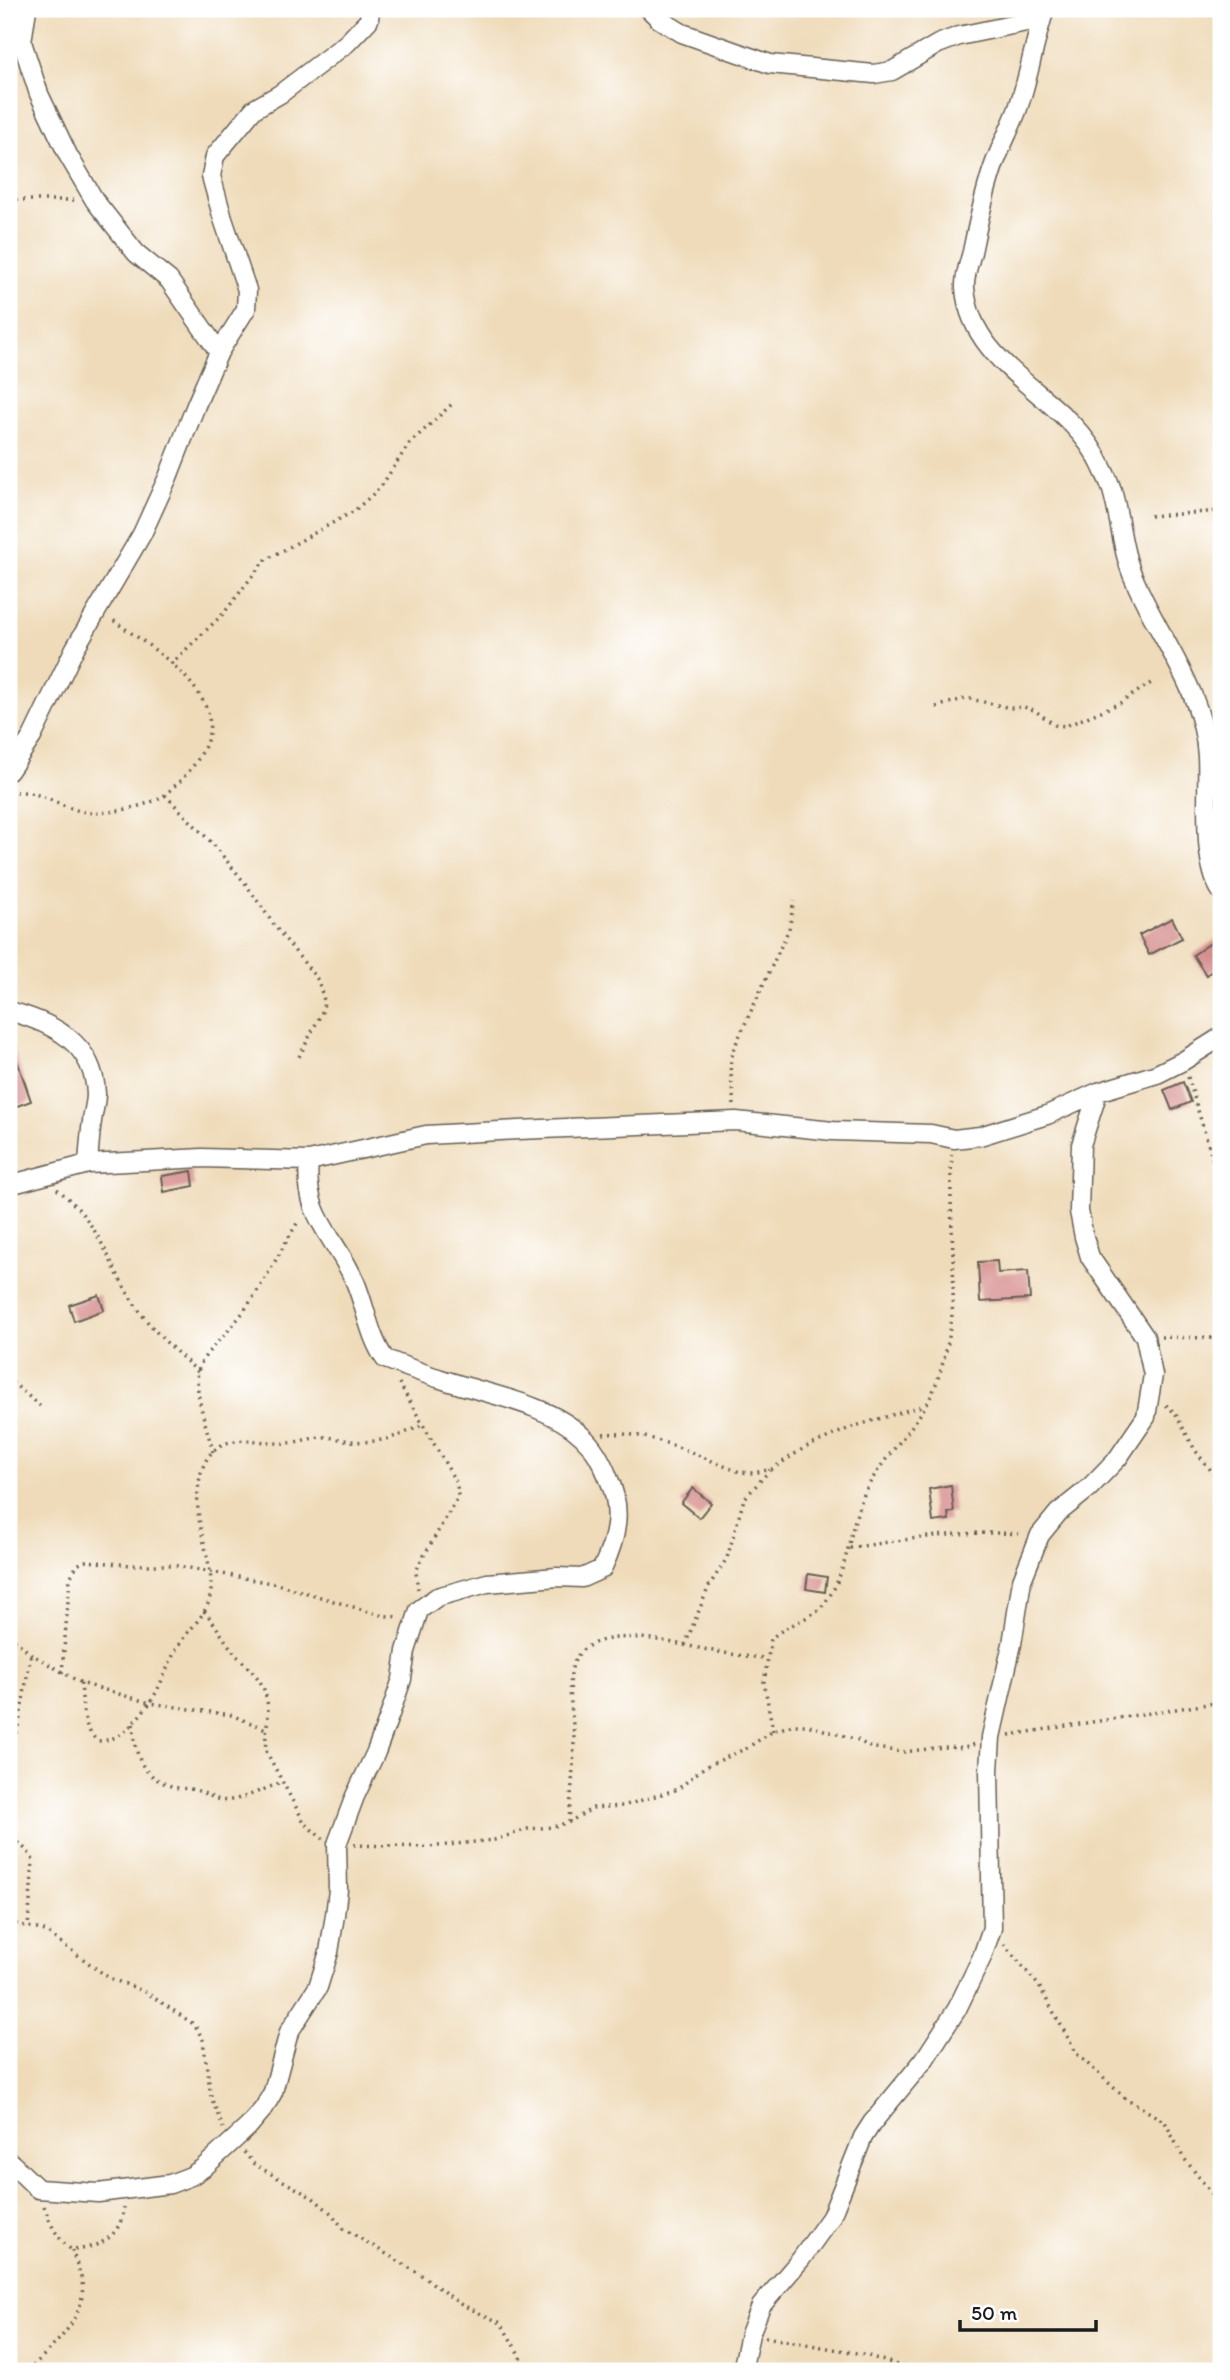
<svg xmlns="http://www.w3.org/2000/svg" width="1230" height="2380" font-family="Itim,sans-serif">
	<rect width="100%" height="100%" fill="#fff"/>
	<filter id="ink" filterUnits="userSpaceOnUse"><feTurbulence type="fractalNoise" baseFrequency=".0143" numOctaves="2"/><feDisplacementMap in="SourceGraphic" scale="14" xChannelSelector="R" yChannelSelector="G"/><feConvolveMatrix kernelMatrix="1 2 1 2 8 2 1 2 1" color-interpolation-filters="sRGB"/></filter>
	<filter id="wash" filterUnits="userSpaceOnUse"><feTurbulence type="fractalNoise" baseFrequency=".00686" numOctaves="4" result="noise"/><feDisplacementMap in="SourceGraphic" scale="28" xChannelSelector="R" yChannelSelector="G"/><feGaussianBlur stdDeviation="1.57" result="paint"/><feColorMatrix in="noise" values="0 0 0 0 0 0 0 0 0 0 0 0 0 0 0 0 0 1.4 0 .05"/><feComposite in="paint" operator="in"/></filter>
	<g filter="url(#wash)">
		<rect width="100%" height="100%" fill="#efdbba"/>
		<g id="blocks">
			<path fill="#d79090" d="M1172,918l10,20 -33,17 -10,-20z
				M1221,936v29l-15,10 -13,-20z
				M11,1043l20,58 -22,8v-65z
				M1183,1082l8,20 -19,8 -8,-20z
				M192,1171l2,15 -30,6 -2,-16z
				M997,1261l1,12 30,-2 2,28 -50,3 -2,-40z
				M99,1295l5,15 -30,11 -5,-16z
				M951,1485l3,27 -6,1 1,7 -16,2 -4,-33z
				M693,1488l18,15 -12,15 -18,-15z
				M808,1574l19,3 -2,15 -19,-3z"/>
		</g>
	</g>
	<g filter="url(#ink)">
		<use href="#blocks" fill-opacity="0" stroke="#665f53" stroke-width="2"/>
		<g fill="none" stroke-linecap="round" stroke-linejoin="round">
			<defs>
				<path id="street" d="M27,9l-5,33 17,52 29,61 27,46 41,52 33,27 50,72
					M649,9l10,10 23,14 88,31 104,10 18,-3 46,-27 21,-8 82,-17
					M1045,9c-11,33 -16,69 -28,102 -7,18 -16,35 -23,54 -10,28 -16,58 -22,87 -3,11 -8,25 -7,36 6,82 105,108 136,177 4,9 10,19 12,29 8,29 9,59 22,87 25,59 68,108 72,175 2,37 -6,105 14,135
					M9,771l23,-34 43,-89 67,-114 26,-57 28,-72 23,-53 27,-43 1,-19 -24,-71 -12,-43 4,-20 39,-47 26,-15 67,-51 22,-23 1,-11
					M9,1011c44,12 85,32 87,83 0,9 -3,18 -4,27 -2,14 -3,29 -4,43
					M9,1185l79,-21 114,-6 107,3 117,-26 92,-5 218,-9 97,10 98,3 23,5 26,-3 67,-21 51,-23 59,-18 26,-13 38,-24
					M9,2161l29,28 60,4 72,-9 21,-8 12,-8 45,-41 16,-19 9,-16 16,-60 29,-45 11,-35 6,-37 3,-25 -1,-46 18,-48 21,-44 14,-38 12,-35 4,-28 13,-41 18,-13 50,-14 70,-6 25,1 20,-9c15,-31 21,-60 6,-92 -6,-15 -13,-29 -25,-40 -35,-34 -98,-43 -142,-58 -19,-6 -37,-13 -56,-20 -15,-21 -19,-50 -29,-75 -19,-47 -53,-65 -47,-123
					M742,2371l8,-37 11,-28 40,-47 30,-42 32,-80 9,-14 52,-63 33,-51 25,-52 10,-29 -3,-157 2,-34 21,-93 10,-64 18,-45 18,-22 31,-25 29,-30 28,-41 7,-42 -8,-38 -55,-80 -6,-20 -5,-26 2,-66 17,-53"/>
			</defs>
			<use href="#street" stroke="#665f53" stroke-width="21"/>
			<path stroke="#665f53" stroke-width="3.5" stroke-dasharray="2 5" stroke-linecap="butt" d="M9,200h66
				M1150,516l71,-5
				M171,664l53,-51 40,-52 90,-50 26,-23 29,-44 43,-40
				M936,707l30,-9 44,10 14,-1 10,3 21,15 11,1 54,-23 31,-20
				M9,793c31,-7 55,20 86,20 22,-1 48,-6 67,-16 6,-4 11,-10 16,-14 21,-21 42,-50 26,-80 -19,-37 -61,-61 -94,-85
				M165,795l47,48 33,40 32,46 41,51 6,20 -1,10 -24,47
				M1188,1077l33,110
				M734,1105l-4,-40 4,-17 55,-119 5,-28
				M57,1189c46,36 50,76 81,120 16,24 39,43 60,63
				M1161,1337l51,1 9,-4
				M9,1376l4,7 27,23
				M399,1383l58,101 1,13 -39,67 -3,9 2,16
				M1166,1405l9,8 20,37 26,33
				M603,1434c50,-4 92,22 137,38l13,1 19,-4 32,-21 48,-21 73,-22
				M213,1452c-5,-21 -19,-59 -15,-80 3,-15 18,-28 28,-39 30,-33 50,-75 73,-113
				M850,1548c57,-9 114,-18 172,-14
				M204,1611c11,12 17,24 26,36 15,21 32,26 37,54 3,17 -3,33 -1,50l39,73 18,15
				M9,1635l22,19 50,29 69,20c11,-17 16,-35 26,-53 12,-24 38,-36 35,-69 -2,-29 -16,-59 -13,-89 1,-17 6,-37 22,-46 22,-12 45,-1 68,-3 12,-1 24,-6 37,-6 8,0 17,3 26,4 26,3 48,-4 71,-16
				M685,1645l24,-59 18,-28 17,-59 26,-29
				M62,1673l8,-95 7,-13 8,-4 46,4h42l104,19 103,31 19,2
				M81,1683c2,20 0,45 17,58 27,-1 36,-20 52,-38l81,12 35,14
				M133,1724c3,33 6,51 41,63 7,2 14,1 21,3 13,3 22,13 36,10 18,-3 35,-12 51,-18
				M773,1731l-9,-49 7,-43c15,-15 38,-18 53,-35 24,-30 24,-71 38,-105 15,-35 43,-60 63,-92 11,-18 17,-40 22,-60 14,-63 0,-129 5,-192
				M1009,1735l212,-33
				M9,1753l10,-30 12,-69
				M569,1822c2,-28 5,-57 5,-85 -1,-21 -8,-56 0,-75 12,-27 52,-26 77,-23 39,6 76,17 116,19
				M9,1832c7,10 18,16 24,28l-5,68
				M354,1845l74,2 66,-7 34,-11 25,-2 16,-5 24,-14 30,-2 55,-17 25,-21 44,-20 26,-17 20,-6h14l51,15 11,7 34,5 41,-5 21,1 10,-4
				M9,1922l36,9 64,47 35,13 51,34 8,15 8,57 12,31
				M1004,1944l35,42 38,68 47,43 41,25 18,35 38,48
				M244,2152l10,12 59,34 19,16 11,14 80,48 37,28 41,19 19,33 4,15
				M44,2206c6,17 13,33 28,44 27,-2 49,-13 52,-43
				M765,2337l97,17 55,17
				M28,2371c23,-24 59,-51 54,-89 -2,-11 -7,-22 -10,-32"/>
			<use href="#street" stroke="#fff" stroke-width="18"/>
		</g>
	</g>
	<rect width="1230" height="2380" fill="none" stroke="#fff" stroke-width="35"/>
	<path d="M960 2320v10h136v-10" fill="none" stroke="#1c1c1c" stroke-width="3.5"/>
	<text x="971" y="2320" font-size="21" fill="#1c1c1c" stroke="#ffffff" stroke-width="5" paint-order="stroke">50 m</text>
</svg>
